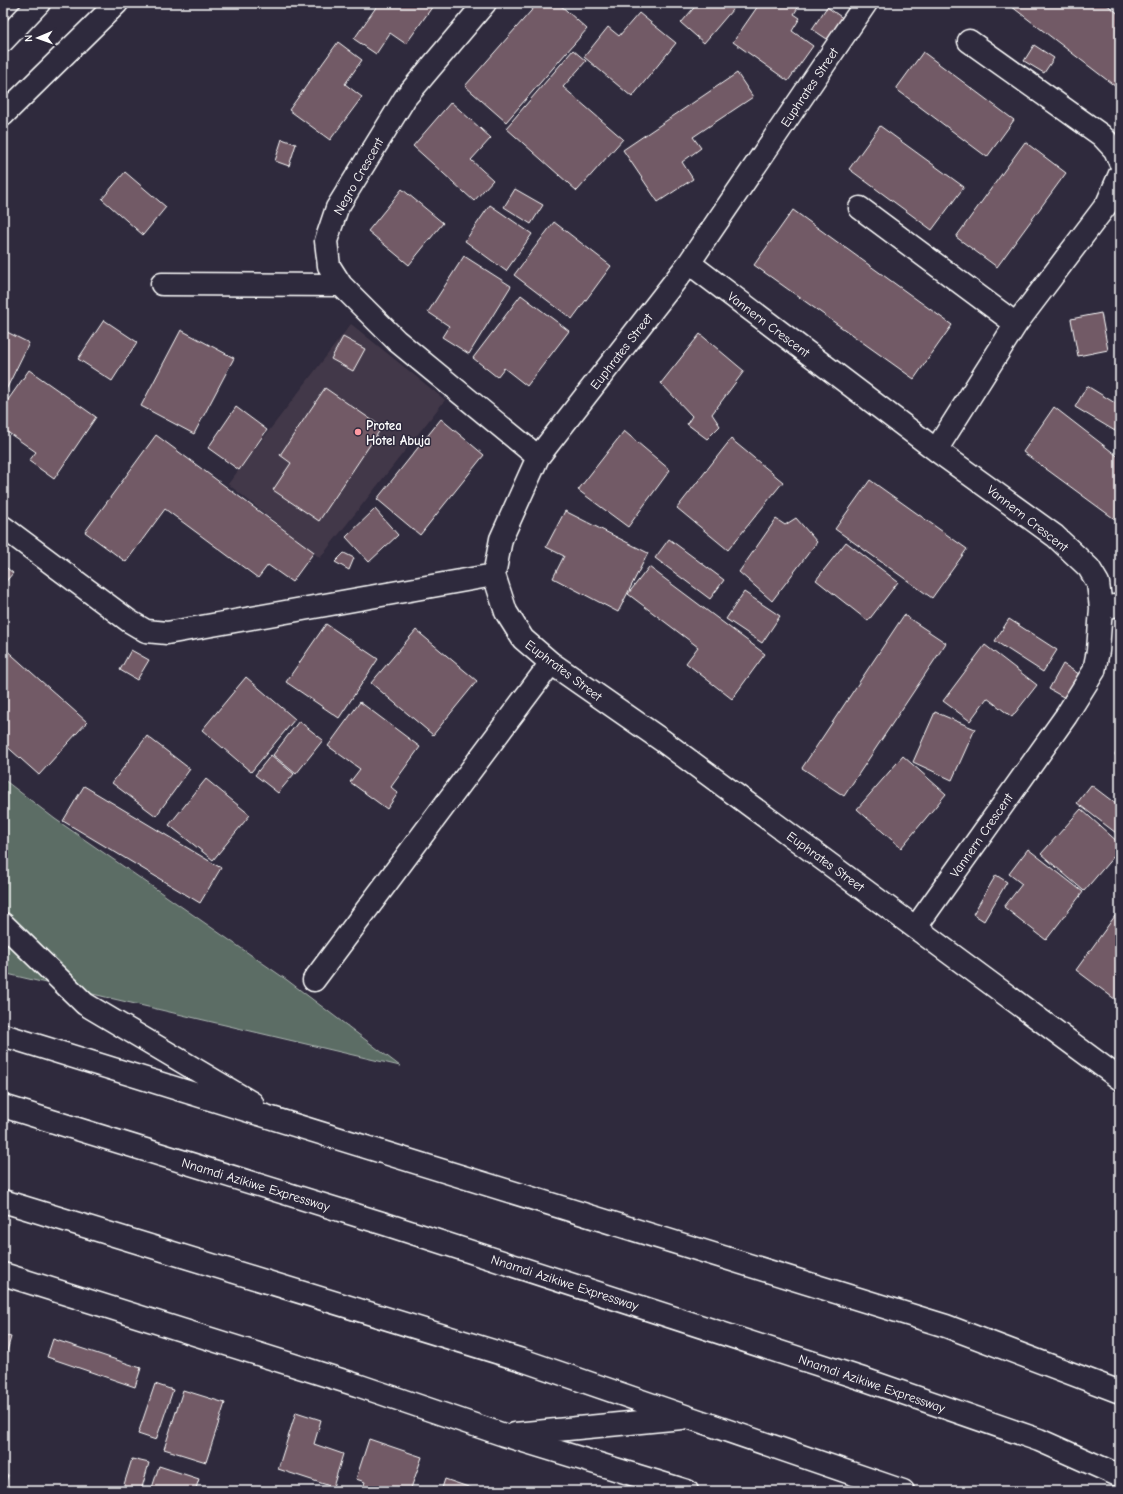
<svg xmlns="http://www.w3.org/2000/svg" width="1123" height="1494" font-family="'Comic Neue',sans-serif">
	<rect width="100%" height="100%" fill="#2f2a3d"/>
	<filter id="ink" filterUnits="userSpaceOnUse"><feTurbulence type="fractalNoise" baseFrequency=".025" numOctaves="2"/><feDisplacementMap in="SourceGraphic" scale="8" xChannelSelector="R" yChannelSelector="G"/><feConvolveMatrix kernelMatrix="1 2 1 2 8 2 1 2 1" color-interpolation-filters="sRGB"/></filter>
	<g filter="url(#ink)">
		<path fill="#433849" d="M351,324l94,76 -125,158 -92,-74z"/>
		<path fill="#5b6d65" stroke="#adb6b2" d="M3,779l52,40 232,161 113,86 -397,-93z"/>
		<path fill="#725a66" stroke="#fff" d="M379,3h56l-29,41 -16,-11 -14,21 -22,-15z
			M538,3h20l29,26 -81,93 -41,-36z
			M698,3h40l-34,40 -23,-20z
			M760,3h41l-7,11 6,4 -8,13 21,15 -25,35 -55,-39z
			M1007,3h98l15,12v75z
			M827,7l17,12 -14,22 -18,-12z
			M639,13l37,30 -44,54 -48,-40 24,-30 11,9z
			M338,42l24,18 -17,24 17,13 -32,43 -41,-30z
			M1034,45l20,13 -10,15 -20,-12z
			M573,50l13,11 -23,26 60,52 -46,52 -71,-63z
			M923,52l91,68 -27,37 -91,-68z
			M737,73l16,24 -60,40 8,11 -19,14 11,17 -35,23 -35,-52z
			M451,102l40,36 -20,22 22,20 -19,21 -61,-55z
			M880,126l84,61 -32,43 -83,-61z
			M282,139l14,5 -7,22 -14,-5z
			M1025,142l41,31 -69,94 -41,-30z
			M125,172l41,35 -23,28 -41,-36z
			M402,189l41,34 -34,42 -41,-34z
			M515,189l28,16 -12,19 -27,-17z
			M490,205l42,29 -26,37 -41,-30z
			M793,210l159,115 -38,54 -160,-114z
			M554,222l57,44 -39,53 -58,-44z
			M464,256l47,30 -42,68 -27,-17 7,-11 -21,-14z
			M521,295l48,36 -42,55 -23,-18 -7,9 -24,-19z
			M1101,313l7,37 -30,6 -7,-37z
			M104,320l33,22 -25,39 -34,-22z
			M3,330l26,13 -26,53z
			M181,330l53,28 -40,76 -53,-28z
			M700,334l44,37 -32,43 8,12 -13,13 -20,-15 5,-8 -31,-33z
			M343,337l22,12 -12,22 -22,-12z
			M29,370l67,47 -42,62 -25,-18 7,-9 -33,-23v-22z
			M1087,386l33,20v16l-5,9 -40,-24z
			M325,388l57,39 -63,94 -46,-31 18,-27 -11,-8z
			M236,407l31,23 -28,40 -31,-22z
			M1054,407l66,51v65l-97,-71z
			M441,419l43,36 -64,80 -43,-36z
			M624,431l46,39 -42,57 -50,-37z
			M156,435l158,117 -22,30 -24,-17 -10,13 -93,-69 -39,53 -41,-30z
			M731,439l52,43 -55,68 -51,-42z
			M870,480l97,69 -35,49 -97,-69z
			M375,509l23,26 -29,27 -23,-25z
			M565,511l83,42 -30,59 -65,-34 11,-22 -18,-9z
			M796,518l21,24 -45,59 -33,-29 37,-53 9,6z
			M669,539l55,41 -14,19 -55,-41z
			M846,542l52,40 -30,39 -52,-41z
			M344,553l10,5 -5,12 -14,-8z
			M3,565l10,8 -10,12z
			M649,567l116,87 -33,45 -46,-36 12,-16 -70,-53z
			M744,592l36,24 -18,27 -36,-24z
			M904,615l42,28 -102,153 -42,-28z
			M1009,619l48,31 -14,22 -48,-31z
			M326,624l52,35 -39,59 -53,-36z
			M416,630l61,51 -44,54 -62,-52z
			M985,645l52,40 -25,32 -25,-19 -17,23 -27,-20z
			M3,647l84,75 -48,53 -36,-32z
			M131,650l18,10 -12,20 -17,-10z
			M1063,664l16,10 -14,24 -16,-9z
			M246,677l49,42 -44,53 -49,-42z
			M360,702l60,45 -29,40 7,6 -11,16 -37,-27 10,-13 -32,-23z
			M935,712l40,17 -23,51 -39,-18z
			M299,721l24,19 -27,34 -23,-19z
			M147,736l43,33 -34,47 -44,-33z
			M1120,745v12l-5,-2z
			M271,755l23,19 -16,19 -23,-18z
			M903,756l43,38 -45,54 -44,-39z
			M206,779l44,36 -37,45 -44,-35z
			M1091,785l29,22v29l-43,-33z
			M84,786l137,82 -21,35 -137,-82z
			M1081,809l39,35v5l-36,42 -43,-37z
			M1028,849l55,43 -37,48 -42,-33 18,-23 -13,-10z
			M996,875l11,7 -23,39 -11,-7z
			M1120,909v94l-44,-33z
			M3,1335l8,2 -8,28z
			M53,1339l88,29 -6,19 -88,-30z
			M155,1384l18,6 -17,50 -18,-6z
			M183,1390l42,13 -19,59 -42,-13z
			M296,1412l25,8 -7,24 29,10 -10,33 -55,-18z
			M369,1439l53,18 -12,34h-48l3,-9 -9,-3z
			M132,1459l17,4 -8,28h-19z
			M159,1466l40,13 -4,12h-44z
			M3,1474l5,1 -5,16z
			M445,1479l35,12h-39z"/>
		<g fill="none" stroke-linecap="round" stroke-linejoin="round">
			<defs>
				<path id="minor" d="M485,3l-80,95 -68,110 -11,33 3,25 12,19 56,56 141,116
					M866,3l-177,260 -151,194 -37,82 -7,36 12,37 17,27 28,24 112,78 457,338
					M969,41l132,94 14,15 5,12
					M860,208l156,116
					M689,263l247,187 119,86 34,32 9,15 3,25 -3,43 -4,20 -28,45 -150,211
					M162,284l179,1
					M936,450l80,-126 91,-120 13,-30
					M3,527l126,94 17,10 21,2 327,-58
					M1101,608l19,-3
					M314,980l237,-317"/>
				<path id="major" d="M3,41l36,-38
					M3,115l114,-112"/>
				<path id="highway" d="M3,924l82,80 167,99
					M3,1035l943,291 174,66
					M3,1106l382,118 481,156 173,60 81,36
					M3,1201l519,159 381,131
					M3,1274l354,111 147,50 183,56
					M515,1434l167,-16"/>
			</defs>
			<use href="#minor" stroke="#fff" stroke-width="25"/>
			<use href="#major" stroke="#fff" stroke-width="25"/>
			<use href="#highway" stroke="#fff" stroke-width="25"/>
			<use href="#minor" stroke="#2f2a3d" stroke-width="22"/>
			<use href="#major" stroke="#2f2a3d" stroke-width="22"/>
			<use href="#highway" stroke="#2f2a3d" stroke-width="22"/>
		</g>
	</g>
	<circle fill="#ff9aa2" stroke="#2f2a3d" stroke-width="1.5" cx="358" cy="432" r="4"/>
	<g text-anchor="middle" stroke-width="3" stroke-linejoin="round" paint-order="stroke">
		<g font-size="13" fill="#fff" stroke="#2f2a3d">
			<text transform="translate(809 87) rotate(-56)" y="5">Euphrates Street</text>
			<text transform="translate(358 176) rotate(-60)" y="5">Negro Crescent</text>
			<text transform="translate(769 324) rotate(37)" y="5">Vannern Crescent</text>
			<text transform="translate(621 351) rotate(-52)" y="5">Euphrates Street</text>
			<text transform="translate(1028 518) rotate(38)" y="5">Vannern Crescent</text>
			<text transform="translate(564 670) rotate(37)" y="5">Euphrates Street</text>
			<text transform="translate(981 835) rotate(-55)" y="5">Vannern Crescent</text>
			<text transform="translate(826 861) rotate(36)" y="5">Euphrates Street</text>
			<text transform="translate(256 1184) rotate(17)" y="5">Nnamdi Azikiwe Expressway</text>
			<text transform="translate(565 1282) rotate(18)" y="5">Nnamdi Azikiwe Expressway</text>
			<text transform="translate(872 1383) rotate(19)" y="5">Nnamdi Azikiwe Expressway</text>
		</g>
		<g font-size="13" font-weight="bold" fill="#fff" stroke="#2f2a3d" text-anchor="start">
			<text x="366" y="430">Protea<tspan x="366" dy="15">Hotel Abuja</tspan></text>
		</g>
	</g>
	<rect width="1123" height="1494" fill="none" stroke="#2f2a3d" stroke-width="16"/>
	<rect x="8" y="8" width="1107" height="1478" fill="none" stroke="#fff" stroke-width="1.5" filter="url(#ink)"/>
	<g transform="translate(38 38) rotate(268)" stroke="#2f2a3d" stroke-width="3" paint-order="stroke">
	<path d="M0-3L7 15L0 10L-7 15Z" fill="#ffffff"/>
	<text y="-6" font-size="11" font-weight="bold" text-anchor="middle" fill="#ffffff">N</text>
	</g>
</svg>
